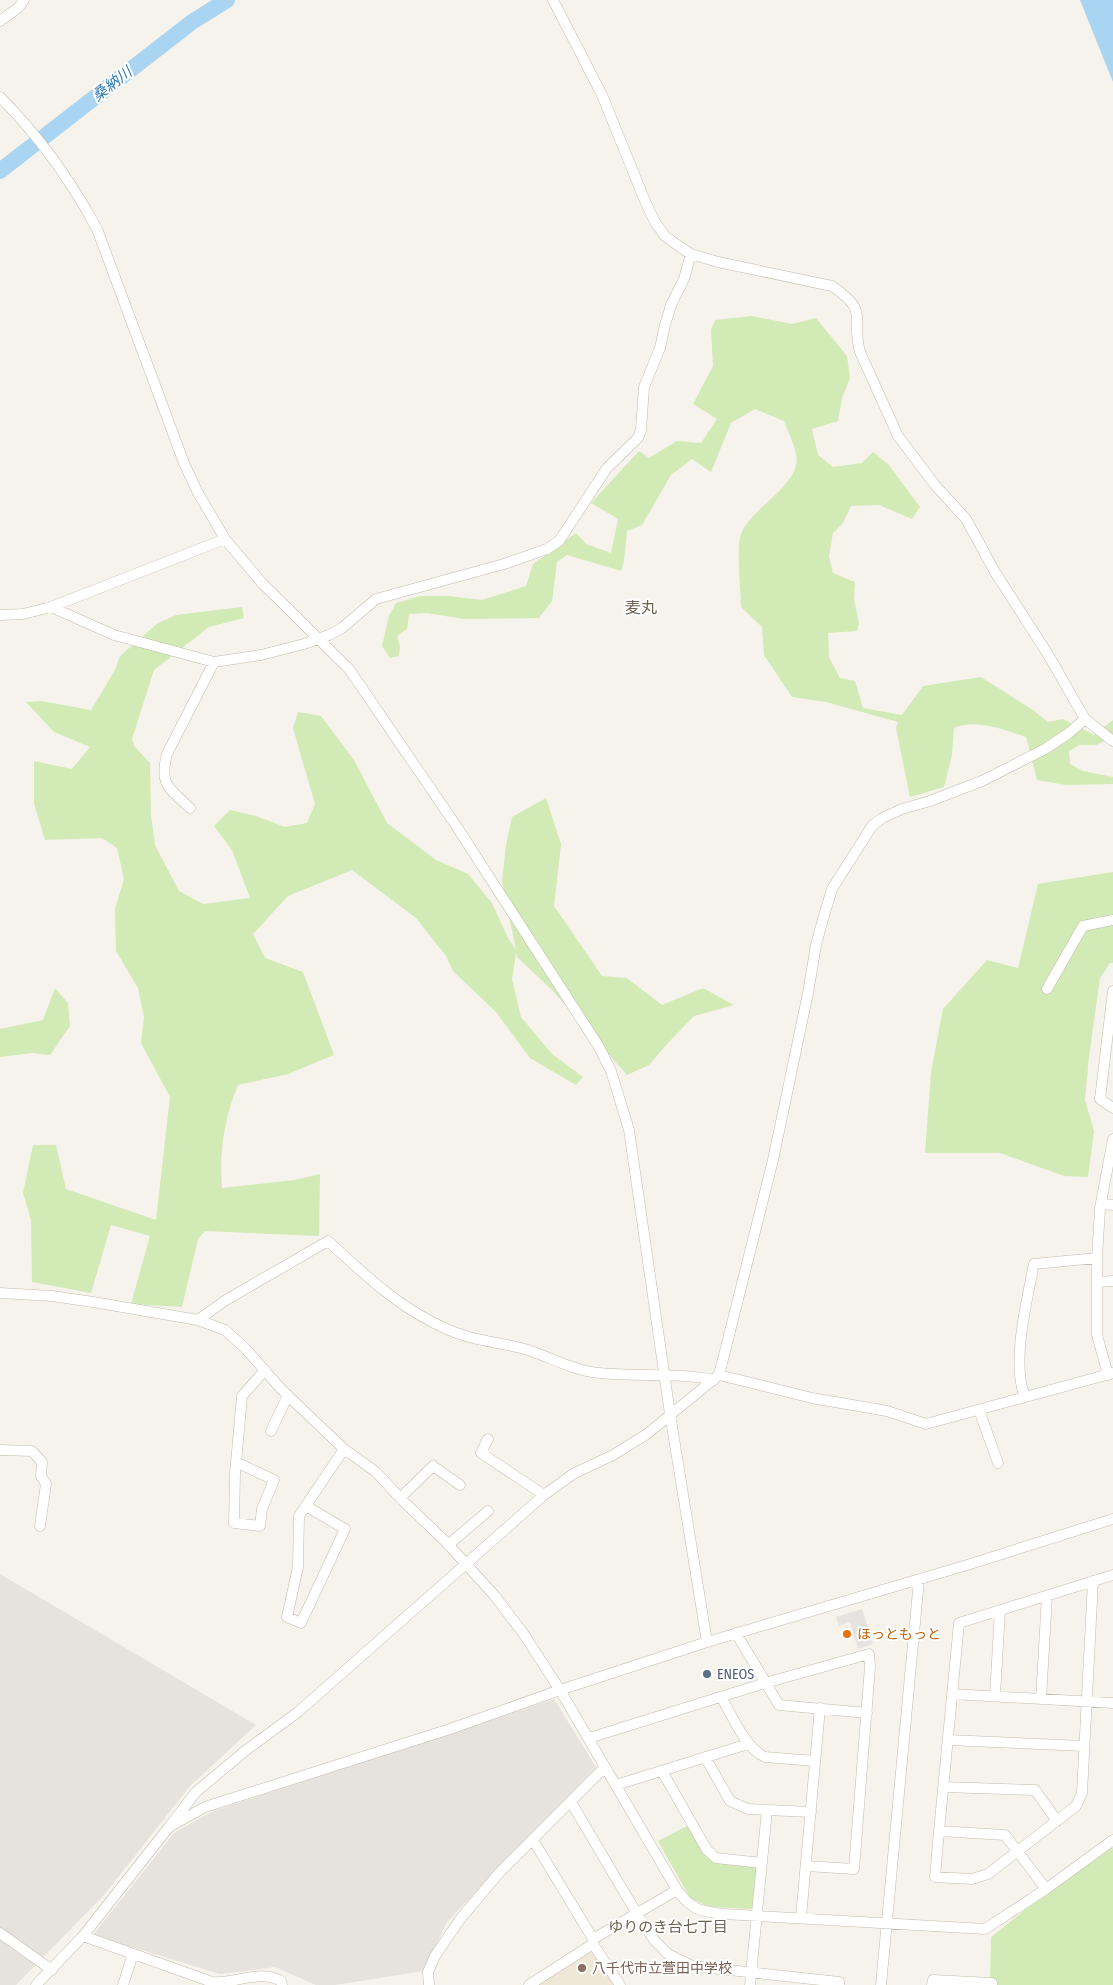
<svg xmlns="http://www.w3.org/2000/svg" width="1113" height="1985" font-family="'Fira Sans Condensed','Noto Sans JP',sans-serif">
	<rect width="100%" height="100%" fill="#f6f3ec"/>
	<path fill="#e6e2dd" d="M0,1574l256,151 -66,61 -86,109 -88,90h-16z
		M554,1699l42,68 -149,155 -23,49 -89,14h-19l-41,-18 -55,7 -127,-39 81,-102 39,-22z"/>
	<path fill="#efe8d6" d="M592,1951l22,34h-81z"/>
	<path fill="#d2eab5" d="M752,316l40,8 24,-6 31,38 3,22 -8,20 -4,23 -26,8 6,26 15,12 29,-4 11,-11 15,12 32,43 -8,12 -33,-14 -28,1 -8,17 -10,10 -4,24 4,16 22,9 -1,17 5,24 -2,8 -29,2 1,24 11,21 15,3 8,27 39,7 21,-29 58,-9 52,33 15,12 15,-3 31,16 19,-15v17l-17,8h-17l-10,6 1,13 13,7 30,6v7l-47,1 -29,-5 -11,-43c-21,-7 -50,-19 -72,-9l-2,27 -8,32 -34,10 -14,-69 2,-6 -72,-20 -34,-5 -28,-42 -2,-28 -21,-20c0,-15 -5,-61 0,-73 11,-28 62,-50 55,-80 -2,-11 -8,-22 -12,-33l-29,-12 -24,14 -20,49 -19,-13 -21,16 -29,50 -15,6 -3,30 -3,10 -54,-16 -10,7 -5,39 -13,17 -76,1 -36,-6 -18,1 -2,15 -10,7 3,10 -1,10 -9,2 -8,-12 7,-30 7,-13 24,-7h29l33,4 44,-14 7,-22 43,-31 10,11 25,9 7,-34 -27,-16 48,-52 10,7 28,-17 24,2 16,-24 -24,-15 20,-38 -2,-36 4,-10z
		M242,607l2,11 -35,9 -55,43 -22,69 2,7 16,17 1,52 4,30 24,46 24,13 47,-6 -18,-48 -18,-24 16,-16 26,6 29,11 22,-4 8,-19 -22,-76 5,-16 23,4 33,44 33,63 49,37 32,14 24,29 15,33 9,14 -14,-68 4,-37 6,-28 34,-19 15,46 -7,62 48,70 25,2 35,27 41,-17 31,17 -40,11 -27,28 -18,21 -22,10 -75,-85 -34,-32 -2,-5 -4,26 9,38 31,37 31,23 -7,8 -46,-27 -34,-46 -43,-41 -7,-15 -30,-38 -64,-48 -64,26 -35,38 12,24 38,14 31,83 -46,19 -50,11c-14,33 -19,68 -16,103l73,-8 25,-6 -1,62 -114,-5 -7,8 -16,68 -51,-3 19,-68 -39,-11 -20,68 -59,-11 -1,-62 -8,-27 10,-48h23l10,44 90,31 14,-123 -29,-54 3,-26 -6,-29 -22,-37 -1,-42 9,-30 -7,-31 -15,-10 -57,2 -11,-36v-43l38,8 18,-22 -36,-15 -28,-30 15,-1 50,9 24,-40 5,-14 38,-33 18,-8z
		M1113,872v91h-3l-10,15 -11,79 -4,43 9,31 -6,46 -24,-1 -64,-23h-75l6,-81 12,-63 44,-49 31,8 20,-84z
		M55,988l13,15 2,23 -20,29 -18,-2 -32,4v-28l43,-9z
		M687,1826l17,27 53,12 -5,44 -43,-2 -19,-9 -32,-57z
		M1110,1842l3,7v136h-123l1,-48z"/>
	<path fill="#e5e3e0" d="M862,1609l11,35 -15,5 -8,-27 -11,4 -3,-9z"/>
	<path fill="#a9d4f2" d="M1080,0h33v82z"/>
	<g fill="none" stroke-linecap="round" stroke-linejoin="round">
		<path stroke="#a9d4f2" stroke-width="16" d="M0,171l192,-149 35,-22"/>
		<defs>
			<path id="minor" d="M553,0l49,95 43,106 10,21 10,14 15,11 11,7 27,8 114,24c39,27 18,29 28,66l38,84 37,49 31,34 29,53 54,84 36,63 28,22
				M0,21l18,-13 6,-8
				M0,97c39,39 71,84 97,132l87,234 13,28 28,48 37,44 87,86 108,158 142,220 12,24 18,59 41,284 37,228
				M51,607l63,28 100,27 47,-7 43,-11 25,-9 13,-7 34,-29 128,-35 43,-15 12,-8 48,-73 31,-30 3,-8 3,-43 16,-39 5,-23 6,-20 13,-26 7,-25
				M0,615l23,-1 28,-7 174,-68
				M190,808c-21,-20 -31,-23 -23,-54l47,-92
				M1047,989l36,-63 30,-6
				M1113,991l-13,108 13,9
				M1101,1204l12,1
				M1097,1282l16,-1
				M0,1293l52,3 41,6 105,18 27,10 20,18 36,41 63,60 32,23 27,29 43,41 48,53 29,38 37,57 117,200c15,20 22,21 46,24l262,15 61,-40 67,-49
				M198,1320l28,-20 102,-59c37,34 72,68 119,88 25,12 54,13 81,21 24,8 47,21 72,23 38,4 77,-1 114,7
				M719,1375l93,23 75,13 39,13 187,-51
				M1108,1375l-11,-40v-77l3,-50 13,-69
				M1025,1397c-14,-34 2,-97 9,-133l63,-6
				M979,1410l19,53
				M271,1431l17,-36
				M488,1439l-7,14 63,42
				M0,1450l32,1 10,11 -1,14 5,8 -6,42
				M236,1462l38,18 -12,29 -2,17 -26,-3 1,-49 7,-78 23,-26
				M400,1498l33,-32 27,19
				M306,1506l39,23 -44,94 -14,-6 11,-50 1,-51 45,-67
				M448,1545l40,-34
				M736,1633l43,72 88,8
				M952,1694l161,9
				M995,1696l5,-86
				M721,1697c11,18 24,51 44,60l50,4
				M1041,1699l6,-103
				M589,1738l176,-55 104,-29 1,13 -16,202 -48,-3
				M948,1740l136,6
				M705,1757l25,44 18,8 19,1
				M662,1771l45,79 9,8 46,5
				M616,1785l132,-41
				M943,1787l92,3 22,31
				M571,1802l66,112 17,26 14,14 24,12 147,16v3
				M169,1827l27,-35 49,-41 53,-39 246,-217 29,-21 40,-19 34,-21 72,-59 54,-215 35,-167 8,-48 7,-26 9,-30 40,-63 10,-8 20,-9 28,-8 52,-20 63,-32 24,-16 16,-14
				M939,1831l-4,46 37,2 16,-5 88,-68 6,-13 11,-212
				M533,1840l60,99v5l27,41
				M1046,1889l-41,-54 -66,-4 20,-208 154,-48
				M801,1917l19,-209
				M0,1933l52,37
				M83,1936l129,46c24,2 47,-13 69,-1l1,4
				M593,1939l84,-49
				M36,1985l47,-49 86,-109 36,-20 245,-78 110,-39 147,-48 260,-77 146,-46
				M123,1985l10,-31
				M429,1985l-1,-13 7,-16 26,-38 39,-46 105,-105
				M529,1985l64,-41
				M750,1985l17,-175 44,2
				M881,1985l38,-405
				M932,1985l1,-5 59,3v2"/>
		</defs>
		<use href="#minor" stroke="#c2bbae" stroke-width="11"/>
		<use href="#minor" stroke="#fff" stroke-width="10"/>
	</g>
	<circle fill="#e8710a" stroke="#fff" stroke-width="2" cx="847" cy="1634" r="5"/>
	<circle fill="#5c6f8a" stroke="#fff" stroke-width="2" cx="707" cy="1674" r="5"/>
	<circle fill="#8d6e63" stroke="#fff" stroke-width="2" cx="582" cy="1968" r="5"/>
	<g text-anchor="middle" stroke-width="4" stroke-linejoin="round" paint-order="stroke">
		<g font-size="14" fill="#c56008" stroke="#fff" text-anchor="start">
			<text x="857" y="1639">ほっともっと</text>
		</g>
		<g font-size="14" fill="#4e5e75" stroke="#fff" text-anchor="start">
			<text x="717" y="1679">ENEOS</text>
		</g>
		<g font-size="14" fill="#785e54" stroke="#fff" text-anchor="start">
			<text x="592" y="1973">八千代市立萱田中学校</text>
		</g>
		<g font-size="15" font-style="italic" fill="#2e7ab2" stroke="#fff">
			<text transform="translate(112 84) rotate(-38)" y="5">桑納川</text>
		</g>
		<g font-size="15" fill="#6e6250" stroke="#fff">
			<text x="668" y="1932">ゆりのき台七丁目</text>
		</g>
		<g font-size="16" fill="#6e6250" stroke="#fff">
			<text x="641" y="613">麦丸</text>
		</g>
	</g>
</svg>
